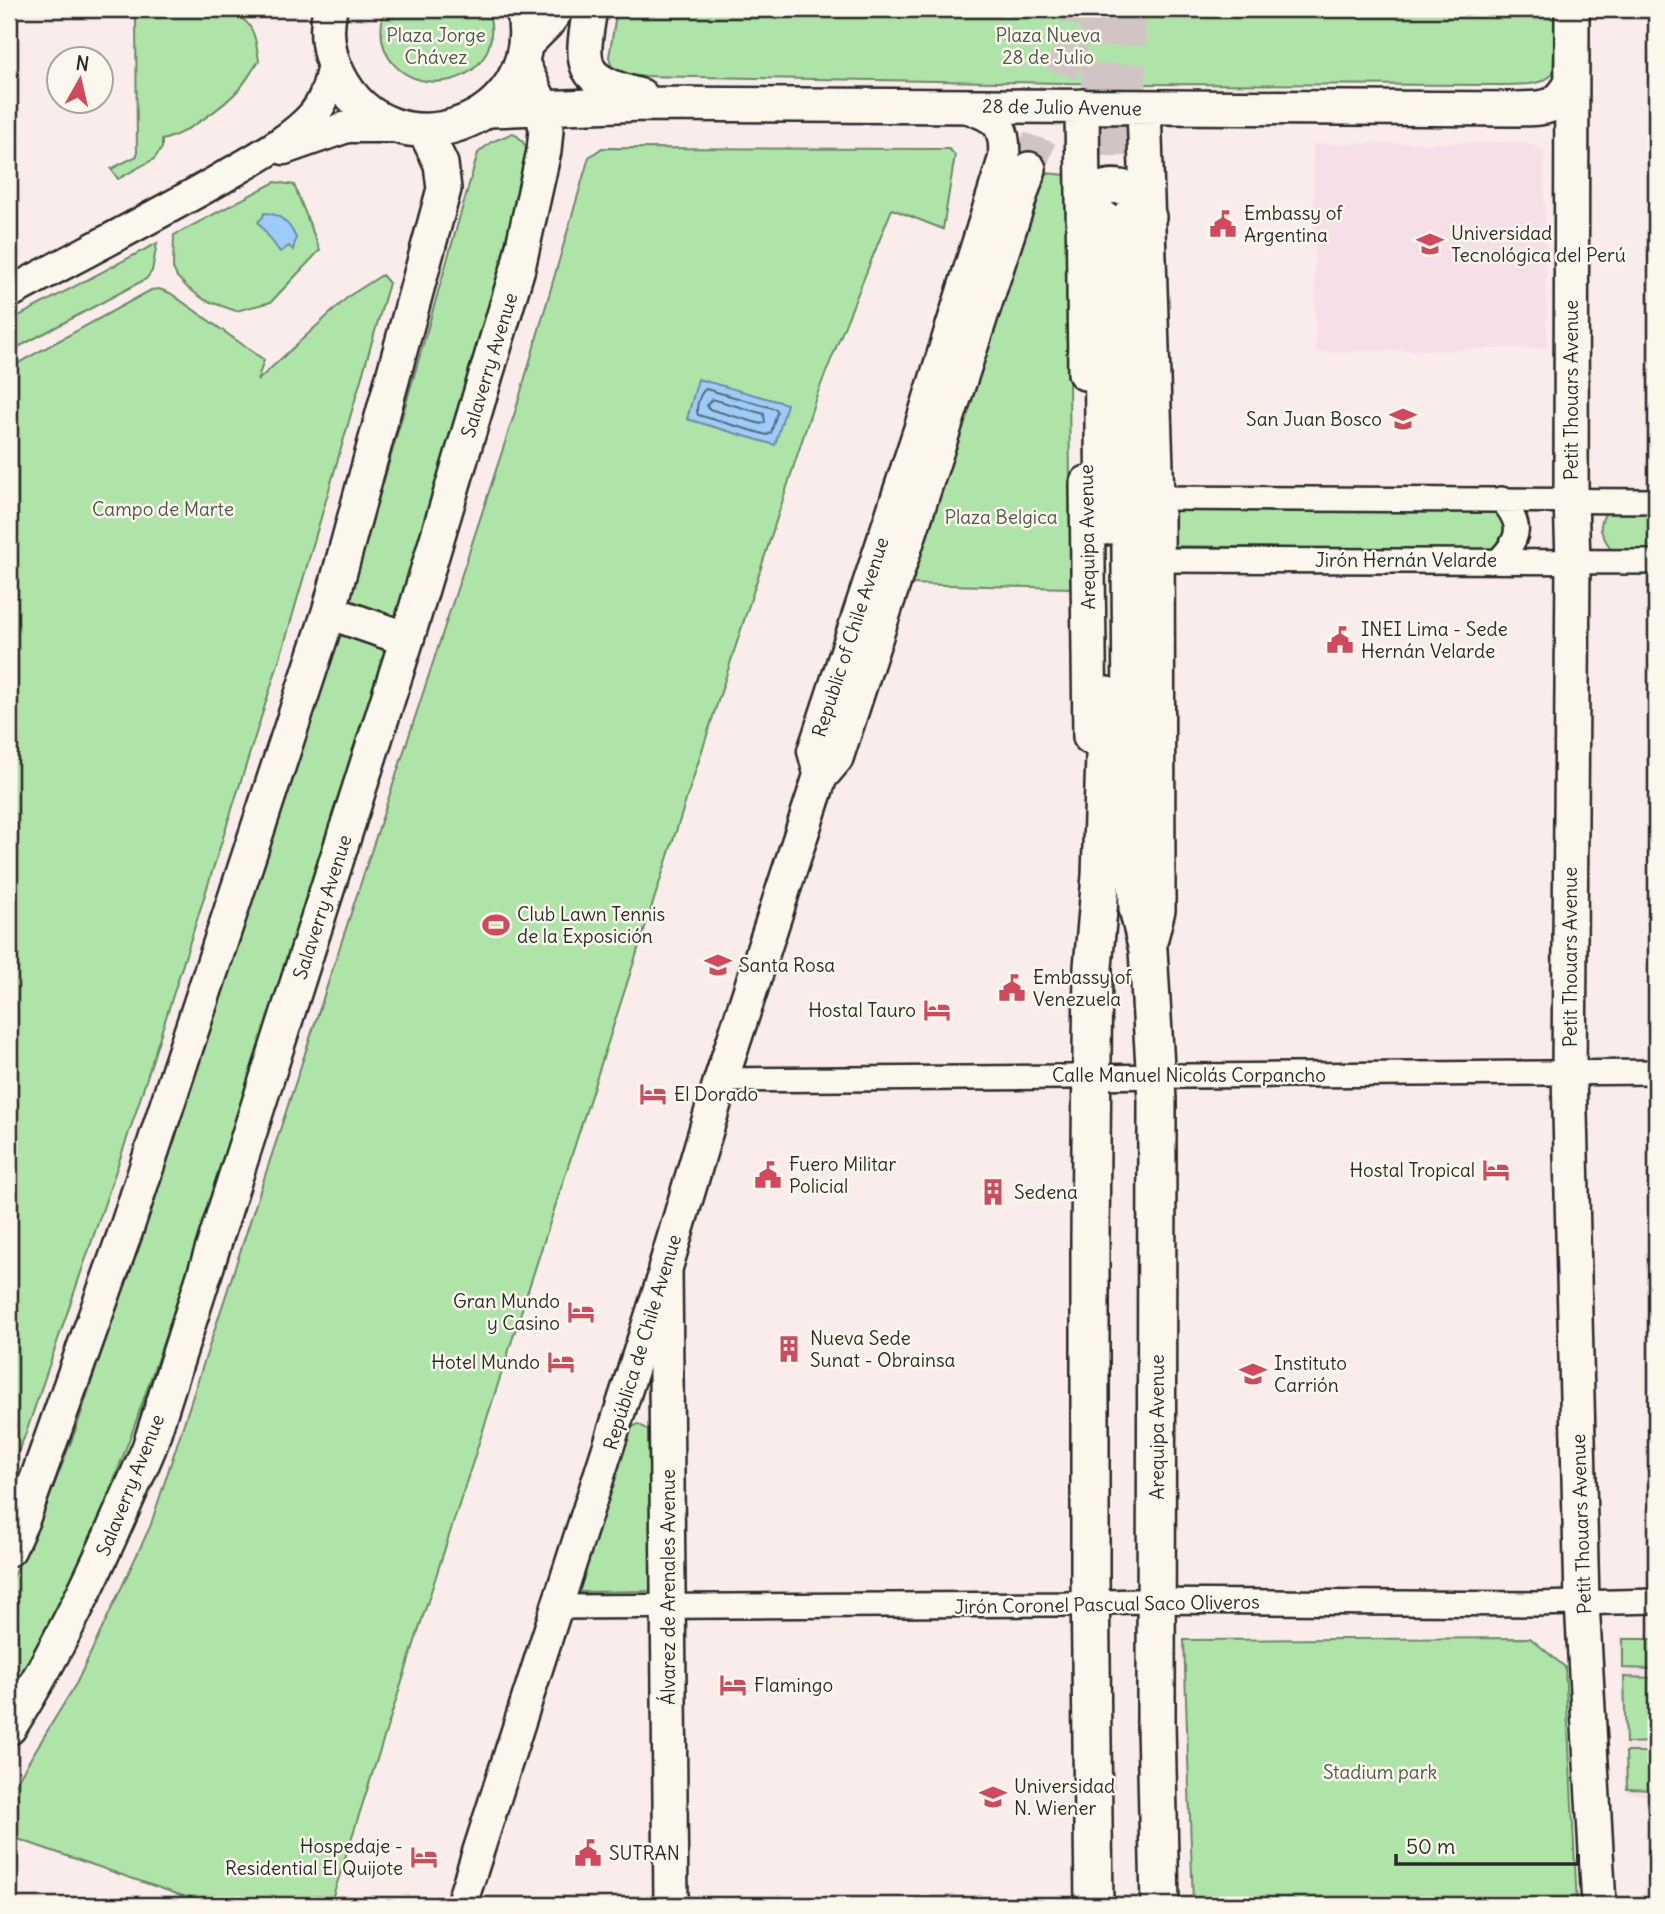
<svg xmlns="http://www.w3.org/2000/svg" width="1665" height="1914" font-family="Delius,sans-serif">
	<rect width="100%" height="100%" fill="#f9ecea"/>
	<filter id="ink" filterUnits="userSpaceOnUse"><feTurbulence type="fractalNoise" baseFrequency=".0143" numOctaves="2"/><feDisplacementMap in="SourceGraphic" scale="14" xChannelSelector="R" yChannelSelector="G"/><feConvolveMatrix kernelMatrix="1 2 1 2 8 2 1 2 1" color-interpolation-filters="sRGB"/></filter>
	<g filter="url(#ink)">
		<path fill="#f7dfe7" d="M1528,142l16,11 3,195 -231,4 -3,-208z
			M1620,1637h36v160l-29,-4z"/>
		<path fill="#aee4a7" stroke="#6c8869" stroke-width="2" d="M125,9c27,0 107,-7 123,15 8,10 9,25 11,37 -7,9 -12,19 -19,27 -15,18 -56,47 -78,52v8l-8,11 -36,20 -7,-10 26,-13 -1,-137z
			M384,9h104c27,94 -128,100 -104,0z
			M617,9h939l-3,65c-14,13 -33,10 -52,11l-379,-1 -485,-8 -17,-2 -8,-5 -3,-12z
			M513,133c19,12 15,27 16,48l-123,425 -214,653 -58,168 -34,90 -36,78 -55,101v-112l34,-71 33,-84 192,-584 68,-198 142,-494 13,-11z
			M602,148l347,1 6,6 -12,74 -51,-20 -76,188 -486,1508h-121l-200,-69v-42l68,-112 73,-155 366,-1118 73,-252z
			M1044,173l23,2 4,413 -164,-4z
			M275,182l19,3 26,65 -49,52 -35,9 -31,-11 -17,-12 -11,-11 -4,-9 1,-33z
			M157,243l-5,28 -6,8 -137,73v-31z
			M382,275l7,8 -105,362 -148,467 -110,321 -17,41v-1106l142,-78 8,-1 11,4 94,67 -7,21 92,-85z
			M1176,505l313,5 17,3 -1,30 -16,8 -317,-5z
			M1608,509h48v6l-6,10 6,25 -45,-1c-11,-17 -15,-22 -3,-40z
			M638,1424l10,6 4,161 -75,1 50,-162z
			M1530,1638l35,29 12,238h-384l-9,-265z
			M1623,1639h29v30l-29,-1z
			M1624,1677l28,1 2,64 -28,1z
			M1626,1752h28l1,38 -28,-1z"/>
		<path fill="#9ccdf9" stroke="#6f8ca7" stroke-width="2" d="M264,213c17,0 26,11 32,25l-3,12 -4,-4 -9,6 -22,-30 5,-5z
			M698,379l89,25 -12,41 -88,-26z"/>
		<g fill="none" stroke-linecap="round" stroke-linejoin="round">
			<path stroke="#586c7d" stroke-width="2" d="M706,389l70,20 1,3 -6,21 -4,2 -69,-20c-3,-7 2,-23 8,-26z
				M712,399l52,15 1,8 -4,2 -52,-15 -2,-4z"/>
			<path stroke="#d0c5c4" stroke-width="33" stroke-dasharray="33 17" stroke-linecap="butt" d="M1029,169l54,-160"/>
			<path stroke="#d0c5c4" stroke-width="37" stroke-dasharray="37 18" stroke-linecap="butt" d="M1098,9l4,210
				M1127,9l2,210"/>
			<defs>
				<path id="minor" d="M1157,498l499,3
					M1156,560l500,2
					M1498,561c24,-24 24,-37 3,-62
					M721,1080l935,-8
					M557,1607l509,-3 66,-3 403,3 121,-3"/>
				<path id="tertiary" d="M526,46l21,-21 12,-16
					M284,149l63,-22h54
					M9,293c69,-37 139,-73 208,-112 30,-18 74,-40 97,-67 12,-15 15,-31 19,-49
					M820,777l-7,-26 106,-321 85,-272c2,-36 -9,-41 -41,-52
					M461,1905l200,-622"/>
				<path id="secondary" d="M330,9c-5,22 -2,46 9,67 52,103 209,47 184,-67
					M590,9c-10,59 -11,71 51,87
					M1572,9l-1,490 2,62 -4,511 13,530 17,303
					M1082,106l3,267
					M1144,108l13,390 1,397v15l-10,40
					M489,110l154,-6 874,5c28,-1 39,1 54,-25
					M1085,223c2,-23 11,-40 36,-36 7,1 15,4 20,10 4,5 6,14 8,20
					M1087,483l3,254
					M329,612l78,27
					M9,1549l14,-31 102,-285 204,-621 115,-423 -3,-25 -16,-33
					M9,1728c56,-88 99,-184 140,-280l258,-809 111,-371 26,-117 2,-21 -4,-24 -20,-43
					M671,1905l-6,-636 56,-189 99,-303 16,-19 193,-589"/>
				<path id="primary" d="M1102,219l3,307
					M1129,219l3,507 6,182 10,42 9,150 -1,624 4,181
					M1094,1905l-4,-329v-340l3,-269 8,-91 6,-180"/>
			</defs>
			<use href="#minor" stroke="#2b2b2b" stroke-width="28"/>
			<use href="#tertiary" stroke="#2b2b2b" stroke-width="35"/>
			<use href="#secondary" stroke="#2b2b2b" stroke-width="38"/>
			<use href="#primary" stroke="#2b2b2b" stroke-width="42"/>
			<use href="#minor" stroke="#fbf7ec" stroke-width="23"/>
			<use href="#tertiary" stroke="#fbf7ec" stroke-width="30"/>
			<use href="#secondary" stroke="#fbf7ec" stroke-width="33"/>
			<use href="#primary" stroke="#fbf7ec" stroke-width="37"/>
		</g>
	</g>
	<defs>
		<symbol id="civic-bare" viewBox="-9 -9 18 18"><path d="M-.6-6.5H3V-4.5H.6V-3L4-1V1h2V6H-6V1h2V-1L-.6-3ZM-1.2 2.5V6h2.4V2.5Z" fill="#d1495b" stroke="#fbf7ec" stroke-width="2.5" paint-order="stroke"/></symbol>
		<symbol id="university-bare" viewBox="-9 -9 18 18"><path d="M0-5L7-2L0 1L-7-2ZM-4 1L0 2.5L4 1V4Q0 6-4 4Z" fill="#d1495b" stroke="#fbf7ec" stroke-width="2.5" paint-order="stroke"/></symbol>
		<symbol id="school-bare" viewBox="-9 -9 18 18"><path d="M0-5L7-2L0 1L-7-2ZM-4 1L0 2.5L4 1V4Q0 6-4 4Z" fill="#d1495b" stroke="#fbf7ec" stroke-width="2.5" paint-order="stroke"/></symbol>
		<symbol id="stadium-bare" viewBox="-9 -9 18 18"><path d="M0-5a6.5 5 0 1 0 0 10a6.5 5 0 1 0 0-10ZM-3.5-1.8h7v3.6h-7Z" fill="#d1495b" stroke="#fbf7ec" stroke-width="2.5" paint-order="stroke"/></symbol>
		<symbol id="hotel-bare" viewBox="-9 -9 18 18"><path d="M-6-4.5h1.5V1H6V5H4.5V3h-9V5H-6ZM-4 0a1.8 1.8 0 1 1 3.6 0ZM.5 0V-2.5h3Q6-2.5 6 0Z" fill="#d1495b" stroke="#fbf7ec" stroke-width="2.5" paint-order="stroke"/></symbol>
		<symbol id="building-bare" viewBox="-9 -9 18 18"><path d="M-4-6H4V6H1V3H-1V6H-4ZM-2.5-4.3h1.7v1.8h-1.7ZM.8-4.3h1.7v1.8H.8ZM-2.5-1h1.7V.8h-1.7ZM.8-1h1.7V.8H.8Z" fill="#d1495b" stroke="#fbf7ec" stroke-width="2.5" paint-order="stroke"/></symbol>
	</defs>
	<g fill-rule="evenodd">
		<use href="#civic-bare" x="1204" y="205" width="38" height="38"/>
		<use href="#university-bare" x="1411" y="225" width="38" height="38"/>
		<use href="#school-bare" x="1384" y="400" width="38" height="38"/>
		<use href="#civic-bare" x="1321" y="621" width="38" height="38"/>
		<use href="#stadium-bare" x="477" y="906" width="38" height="38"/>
		<use href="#school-bare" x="699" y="946" width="38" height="38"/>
		<use href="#civic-bare" x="993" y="969" width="38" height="38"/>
		<use href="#hotel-bare" x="918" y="991" width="38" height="38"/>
		<use href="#hotel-bare" x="634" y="1075" width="38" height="38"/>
		<use href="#hotel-bare" x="1477" y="1151" width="38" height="38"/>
		<use href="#civic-bare" x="749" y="1156" width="38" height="38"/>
		<use href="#building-bare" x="974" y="1173" width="38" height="38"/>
		<use href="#hotel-bare" x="562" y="1293" width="38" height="38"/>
		<use href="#building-bare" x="770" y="1330" width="38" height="38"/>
		<use href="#hotel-bare" x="542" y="1343" width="38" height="38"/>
		<use href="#university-bare" x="1234" y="1355" width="38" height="38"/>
		<use href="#hotel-bare" x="714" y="1666" width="38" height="38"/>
		<use href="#university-bare" x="974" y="1778" width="38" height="38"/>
		<use href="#civic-bare" x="569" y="1834" width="38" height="38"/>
		<use href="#hotel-bare" x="405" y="1838" width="38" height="38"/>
	</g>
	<g text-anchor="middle" stroke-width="5" stroke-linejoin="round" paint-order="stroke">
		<g font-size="19" fill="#4c594a" stroke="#fbf7ec">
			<text x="436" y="42">Plaza Jorge<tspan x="436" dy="22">Chávez</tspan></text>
			<text x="1048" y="42">Plaza Nueva<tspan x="1048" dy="22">28 de Julio</tspan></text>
			<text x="163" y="516">Campo de Marte</text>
			<text x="1001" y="524">Plaza Belgica</text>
			<text x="1380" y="1779">Stadium park</text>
		</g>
		<g font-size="19" fill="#2b2b2b" stroke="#fbf7ec">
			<text transform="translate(1062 107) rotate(1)" y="7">28 de Julio Avenue</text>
			<text transform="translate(489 365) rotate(-73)" y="7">Salaverry Avenue</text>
			<text transform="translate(1571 390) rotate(-90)" y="7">Petit Thouars Avenue</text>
			<text transform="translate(1087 537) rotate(-91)" y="7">Arequipa Avenue</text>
			<text x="1406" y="567">Jirón Hernán Velarde</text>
			<text transform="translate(850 637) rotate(-72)" y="7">Republic of Chile Avenue</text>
			<text transform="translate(322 907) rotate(-72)" y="7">Salaverry Avenue</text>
			<text transform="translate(1570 957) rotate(-90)" y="7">Petit Thouars Avenue</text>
			<text x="1189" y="1082">Calle Manuel Nicolás Corpancho</text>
			<text transform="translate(642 1342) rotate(-73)" y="7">República de Chile Avenue</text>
			<text transform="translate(1157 1427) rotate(-90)" y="7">Arequipa Avenue</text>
			<text transform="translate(130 1485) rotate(-68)" y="7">Salaverry Avenue</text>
			<text transform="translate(1581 1524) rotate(-92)" y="7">Petit Thouars Avenue</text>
			<text transform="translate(668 1587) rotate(-90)" y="7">Álvarez de Arenales Avenue</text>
			<text transform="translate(1107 1604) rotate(-1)" y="7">Jirón Coronel Pascual Saco Oliveros</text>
		</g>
		<g font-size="19" fill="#2b2b2b" stroke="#fbf7ec" text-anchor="start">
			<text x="1244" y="220">Embassy of<tspan x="1244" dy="22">Argentina</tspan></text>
			<text x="1451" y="240">Universidad<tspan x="1451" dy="22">Tecnológica del Perú</tspan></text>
			<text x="1382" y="426" text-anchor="end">San Juan Bosco</text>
			<text x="1361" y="636">INEI Lima - Sede<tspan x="1361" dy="22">Hernán Velarde</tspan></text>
			<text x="517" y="921">Club Lawn Tennis<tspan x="517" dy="22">de la Exposición</tspan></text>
			<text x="739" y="972">Santa Rosa</text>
			<text x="1033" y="984">Embassy of<tspan x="1033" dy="22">Venezuela</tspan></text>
			<text x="916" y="1017" text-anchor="end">Hostal Tauro</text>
			<text x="674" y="1101">El Dorado</text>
			<text x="789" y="1171">Fuero Militar<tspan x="789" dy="22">Policial</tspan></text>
			<text x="1475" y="1177" text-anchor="end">Hostal Tropical</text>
			<text x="1014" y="1199">Sedena</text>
			<text x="560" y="1308" text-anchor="end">Gran Mundo<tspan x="560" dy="22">y Casino</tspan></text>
			<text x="810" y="1345">Nueva Sede<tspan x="810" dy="22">Sunat - Obrainsa</tspan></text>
			<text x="540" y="1369" text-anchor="end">Hotel Mundo</text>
			<text x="1274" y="1370">Instituto<tspan x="1274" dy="22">Carrión</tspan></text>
			<text x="754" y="1692">Flamingo</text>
			<text x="1014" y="1793">Universidad<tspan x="1014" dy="22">N. Wiener</tspan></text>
			<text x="403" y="1853" text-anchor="end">Hospedaje -<tspan x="403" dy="22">Residential El Quijote</tspan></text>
			<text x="609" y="1860">SUTRAN</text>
		</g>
	</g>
	<rect width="1665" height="1914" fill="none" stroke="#fbf7ec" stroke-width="35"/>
	<rect x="18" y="18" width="1630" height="1879" fill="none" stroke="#2b2b2b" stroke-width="2.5" filter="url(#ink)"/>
	<g transform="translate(80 80) rotate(8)"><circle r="33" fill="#fbf7ec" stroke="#a8a59f" stroke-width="2"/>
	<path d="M0-5L12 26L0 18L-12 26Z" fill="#d1495b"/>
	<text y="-10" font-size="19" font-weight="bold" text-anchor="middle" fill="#2b2b2b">N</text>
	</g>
	<path d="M1396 1854v10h182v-10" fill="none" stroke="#2b2b2b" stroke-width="3.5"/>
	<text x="1406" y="1854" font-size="21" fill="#2b2b2b" stroke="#fbf7ec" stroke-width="5" paint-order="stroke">50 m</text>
</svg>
